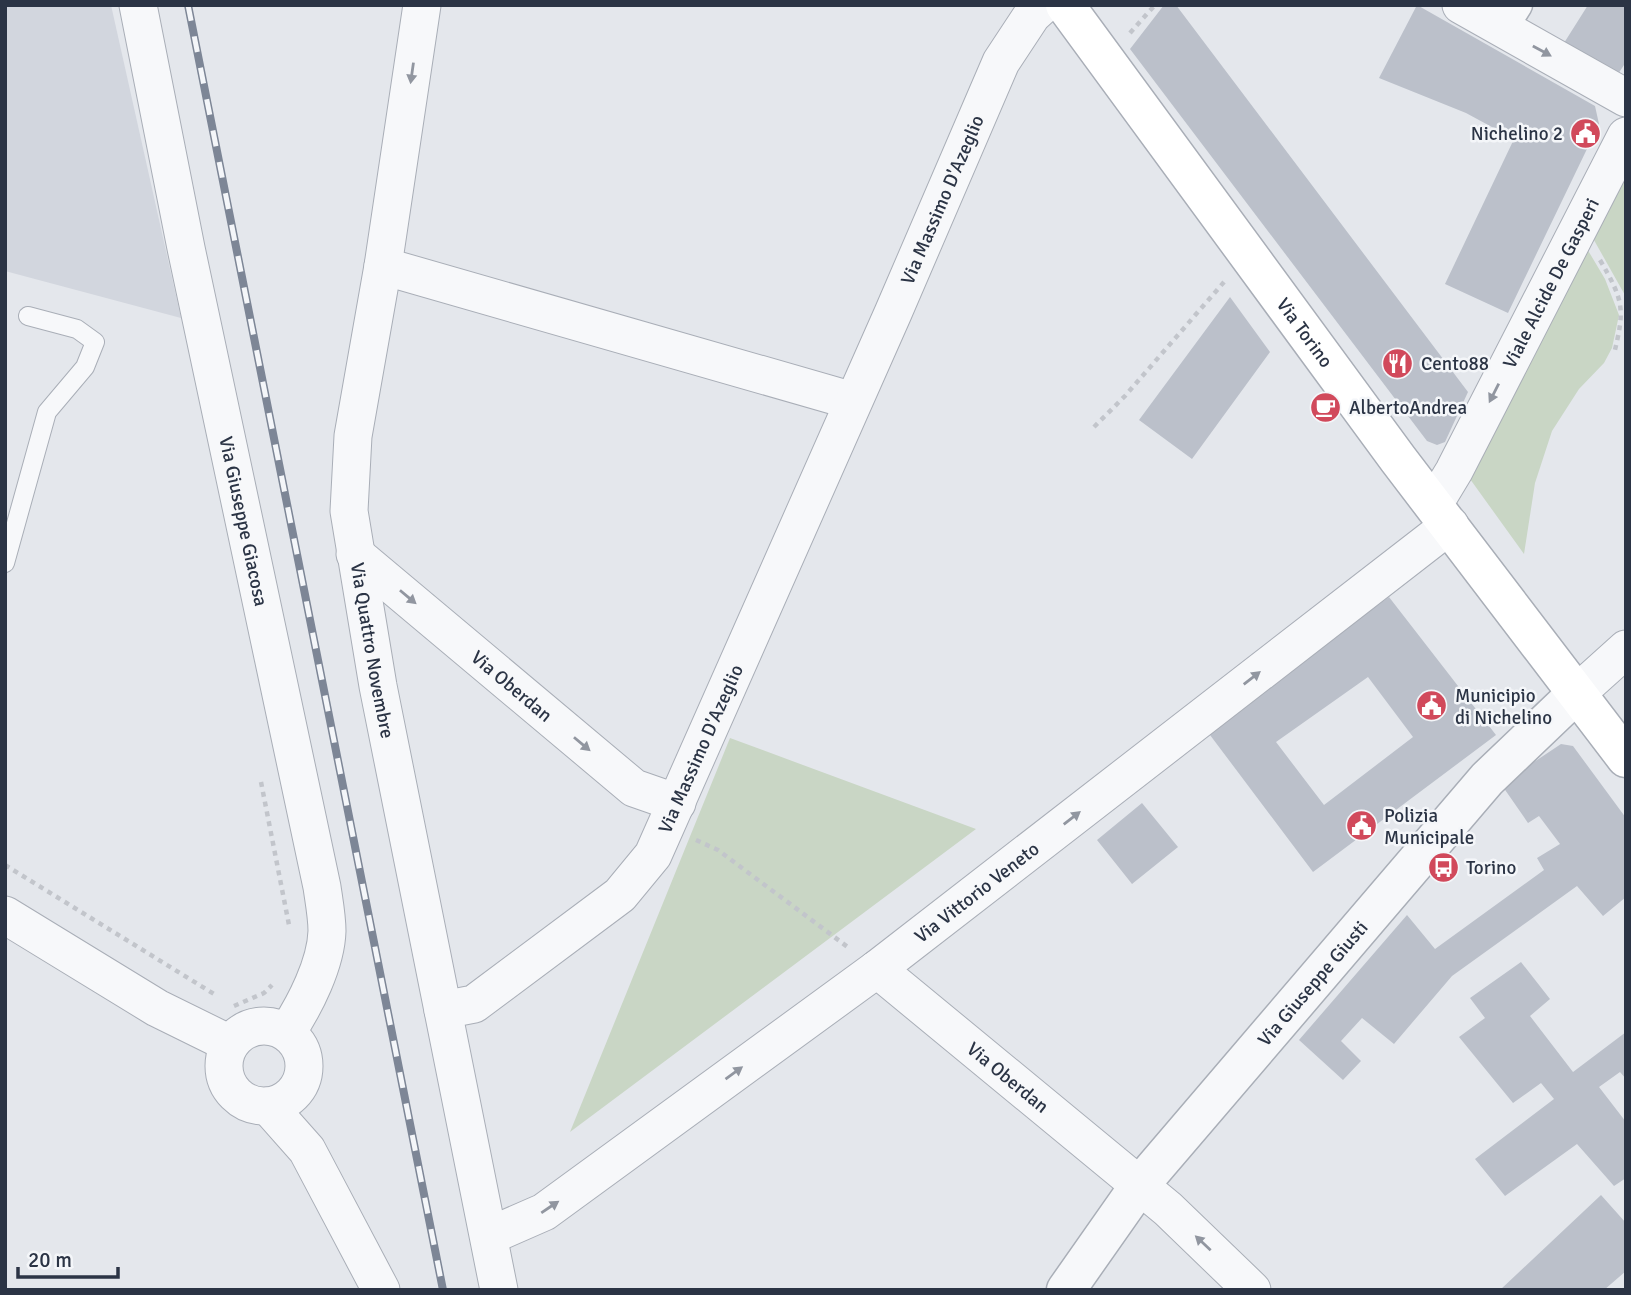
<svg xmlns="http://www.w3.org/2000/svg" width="1631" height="1295" font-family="Signika,sans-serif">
	<rect width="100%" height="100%" fill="#e4e7ec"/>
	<path fill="#d2d6de" d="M5,5h106l70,313 -176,-47z"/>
	<path fill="#c9d6c5" d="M1626,155v142l-36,-64z
		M1583,242l22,37 14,36 -7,33 -8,15 -25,26 -27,42 -17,52 -11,71 -54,-75z
		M730,738l246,91 -406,303z"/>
	<path fill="#bbc0ca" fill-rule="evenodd" d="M1164,5h12l292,387 -23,50 -8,3 -10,-4 -297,-392z
		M1417,5l178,101 4,18 -91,189 -63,-29 69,-145 -48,-26 -87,-35z
		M1588,5h38v57l-8,12 -54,-31z
		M1230,297l40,55 -78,107 -53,-39z
		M1389,597l107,138 -183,137 -106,-141zM1368,677l45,60 -89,68 -48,-63z
		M1561,744l12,2 53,72v79l-23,19 -26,-30 -125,90 -58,68 -32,-26 -21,23 20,20 -18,19 -44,-40 108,-125 28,34 109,-79 -7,-12 23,-14 -21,-28 -11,7 -27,-39z
		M1142,803l36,44 -46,37 -35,-44z
		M1521,962l29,37 -20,17 43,56 53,-40v47l-6,-7 -21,15 27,35v56l-12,8 -37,-42 -72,52 -30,-37 79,-60 -13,-16 -28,20 -54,-66 26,-19 -15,-20z
		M1601,1195l25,28v48l-22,19h-104z"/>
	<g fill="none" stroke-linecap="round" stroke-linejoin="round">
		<defs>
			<path id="service" d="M5,563l42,-151 38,-45 10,-25 -18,-13 -49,-13"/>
			<path id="pedestrian" d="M1503,29l15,-24"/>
			<g id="minor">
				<path id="s1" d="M138,5l48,243 136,639c2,14 5,30 5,44 -1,33 -22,74 -40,101"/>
				<path id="s2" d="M422,5l-39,261 -30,170 -4,75 29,175 121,604"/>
				<path d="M1461,5l165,93"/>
				<path d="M383,266l470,135"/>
				<path id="s3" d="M1434,504l20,-33 172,-335"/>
				<path id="s4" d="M355,554l279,234 43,15"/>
				<path d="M1576,694l50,-45"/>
				<path d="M5,915l152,93 73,36"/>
				<path id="s5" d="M877,969l239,197 52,43 84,81"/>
				<path id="s6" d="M443,1010l31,-6 146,-109 33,-40 240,-542 108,-251 31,-47 11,-10"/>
				<circle cx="264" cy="1066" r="40"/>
				<path d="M268,1106l39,44 74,140"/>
				<path id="s7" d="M489,1236l55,-24 333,-243 573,-444"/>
			</g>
			<g id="tertiary">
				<path id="s8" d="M1066,1290l73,-104 348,-407 89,-85"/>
			</g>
			<g id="secondary">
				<path id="s9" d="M1065,5l333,454 228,299"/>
			</g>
		</defs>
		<use href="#service" stroke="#a9aeb7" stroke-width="20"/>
		<use href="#pedestrian" stroke="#a9aeb7" stroke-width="31"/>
		<use href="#minor" stroke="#a9aeb7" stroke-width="39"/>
		<use href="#tertiary" stroke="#a9aeb7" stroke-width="41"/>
		<use href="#secondary" stroke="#a9aeb7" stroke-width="41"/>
		<path stroke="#c2c5cb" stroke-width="4.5" stroke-dasharray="5 5" stroke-linecap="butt" d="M1130,33l25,-28
			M1600,260c24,41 25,49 14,94
			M1094,427l31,-31 99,-114
			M261,782l28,143
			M696,840l22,10 131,98
			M5,865l209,129
			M234,1006l30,-13 8,-8"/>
		<use href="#service" stroke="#f7f8fa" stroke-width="18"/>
		<use href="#pedestrian" stroke="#f7f8fa" stroke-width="28"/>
		<use href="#minor" stroke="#f7f8fa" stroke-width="37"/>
		<use href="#tertiary" stroke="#f7f8fa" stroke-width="38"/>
		<use href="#secondary" stroke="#fff" stroke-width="38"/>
		<defs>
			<path id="rail" d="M188,5l255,1285"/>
		</defs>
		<use href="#rail" stroke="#7d8696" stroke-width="8"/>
		<use href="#rail" stroke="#f4f6f9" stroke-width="5" stroke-dasharray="16" stroke-linecap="butt"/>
	</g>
	<defs><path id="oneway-solid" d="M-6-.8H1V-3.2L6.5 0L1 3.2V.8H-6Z" transform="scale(1.75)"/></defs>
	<g fill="#9196a0">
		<use href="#oneway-solid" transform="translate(1542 51) rotate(29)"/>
		<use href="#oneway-solid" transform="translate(412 73) rotate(98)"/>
		<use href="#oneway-solid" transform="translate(1494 393) rotate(117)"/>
		<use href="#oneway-solid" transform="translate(408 597) rotate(40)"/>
		<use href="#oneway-solid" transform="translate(1252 678) rotate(-38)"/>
		<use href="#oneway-solid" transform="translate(582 744) rotate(40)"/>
		<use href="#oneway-solid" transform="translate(1072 818) rotate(-38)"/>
		<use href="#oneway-solid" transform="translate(734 1073) rotate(-36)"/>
		<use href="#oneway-solid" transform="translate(550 1207) rotate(-34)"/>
		<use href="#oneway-solid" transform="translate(1203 1243) rotate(-137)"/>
	</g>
	<defs>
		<symbol id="civic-disc" viewBox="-11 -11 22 22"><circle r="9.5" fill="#d1495b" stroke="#f4f6f9"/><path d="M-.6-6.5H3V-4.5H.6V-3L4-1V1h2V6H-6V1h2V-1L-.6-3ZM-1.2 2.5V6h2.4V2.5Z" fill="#fff"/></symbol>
		<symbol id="restaurant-disc" viewBox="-11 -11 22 22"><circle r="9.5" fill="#d1495b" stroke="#f4f6f9"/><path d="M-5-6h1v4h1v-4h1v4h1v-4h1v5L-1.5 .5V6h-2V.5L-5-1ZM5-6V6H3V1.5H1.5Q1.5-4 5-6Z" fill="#fff"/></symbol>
		<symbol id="cafe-disc" viewBox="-11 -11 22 22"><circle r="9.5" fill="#d1495b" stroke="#f4f6f9"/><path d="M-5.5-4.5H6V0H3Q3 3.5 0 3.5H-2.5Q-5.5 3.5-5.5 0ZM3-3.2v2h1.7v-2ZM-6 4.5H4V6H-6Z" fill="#fff"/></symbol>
		<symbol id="bus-disc" viewBox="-11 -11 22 22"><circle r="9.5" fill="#d1495b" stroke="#f4f6f9"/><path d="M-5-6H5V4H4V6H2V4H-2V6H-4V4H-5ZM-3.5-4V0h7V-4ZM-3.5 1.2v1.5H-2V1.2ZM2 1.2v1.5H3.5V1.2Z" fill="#fff"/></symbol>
	</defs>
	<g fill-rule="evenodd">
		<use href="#civic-disc" x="1568" y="116" width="35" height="35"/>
		<use href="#restaurant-disc" x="1380" y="346" width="35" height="35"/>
		<use href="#cafe-disc" x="1308" y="390" width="35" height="35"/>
		<use href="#civic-disc" x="1414" y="688" width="35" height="35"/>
		<use href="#civic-disc" x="1344" y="808" width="35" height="35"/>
		<use href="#bus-disc" x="1426" y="850" width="35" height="35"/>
	</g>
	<g text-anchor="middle" stroke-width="5" stroke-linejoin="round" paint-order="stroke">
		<g font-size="19" fill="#2b3445" stroke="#f4f6f9" text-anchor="start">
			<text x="1563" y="140" text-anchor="end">Nichelino 2</text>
			<text x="1421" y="370">Cento88</text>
			<text x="1349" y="414">AlbertoAndrea</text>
			<text x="1455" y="702">Municipio<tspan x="1455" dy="22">di Nichelino</tspan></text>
			<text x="1384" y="822">Polizia<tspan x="1384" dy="22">Municipale</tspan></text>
			<text x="1466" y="874">Torino</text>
		</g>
		<g font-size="19" fill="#2b3445" stroke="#f4f6f9">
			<text dy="7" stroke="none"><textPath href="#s6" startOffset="982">Via Massimo D'Azeglio</textPath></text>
			<text dy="7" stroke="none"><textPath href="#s3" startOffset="250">Viale Alcide De Gasperi</textPath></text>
			<text dy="7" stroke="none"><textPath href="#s9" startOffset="406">Via Torino</textPath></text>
			<text dy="7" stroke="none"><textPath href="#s1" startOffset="527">Via Giuseppe Giacosa</textPath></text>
			<text dy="7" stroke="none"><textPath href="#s2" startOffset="653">Via Quattro Novembre</textPath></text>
			<text dy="7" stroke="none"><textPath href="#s4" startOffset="205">Via Oberdan</textPath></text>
			<text dy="7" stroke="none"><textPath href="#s6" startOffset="382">Via Massimo D'Azeglio</textPath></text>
			<text dy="7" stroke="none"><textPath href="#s7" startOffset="598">Via Vittorio Veneto</textPath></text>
			<text dy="7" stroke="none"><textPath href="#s8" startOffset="394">Via Giuseppe Giusti</textPath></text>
			<text dy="7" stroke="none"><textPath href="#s5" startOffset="170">Via Oberdan</textPath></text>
		</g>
	</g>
	<rect width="1631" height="1295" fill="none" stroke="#2b3445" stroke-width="14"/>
	<path d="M18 1267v10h100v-10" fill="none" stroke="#2b3445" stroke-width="3.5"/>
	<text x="28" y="1267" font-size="21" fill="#2b3445" stroke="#f4f6f9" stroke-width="5" paint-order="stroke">20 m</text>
</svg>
